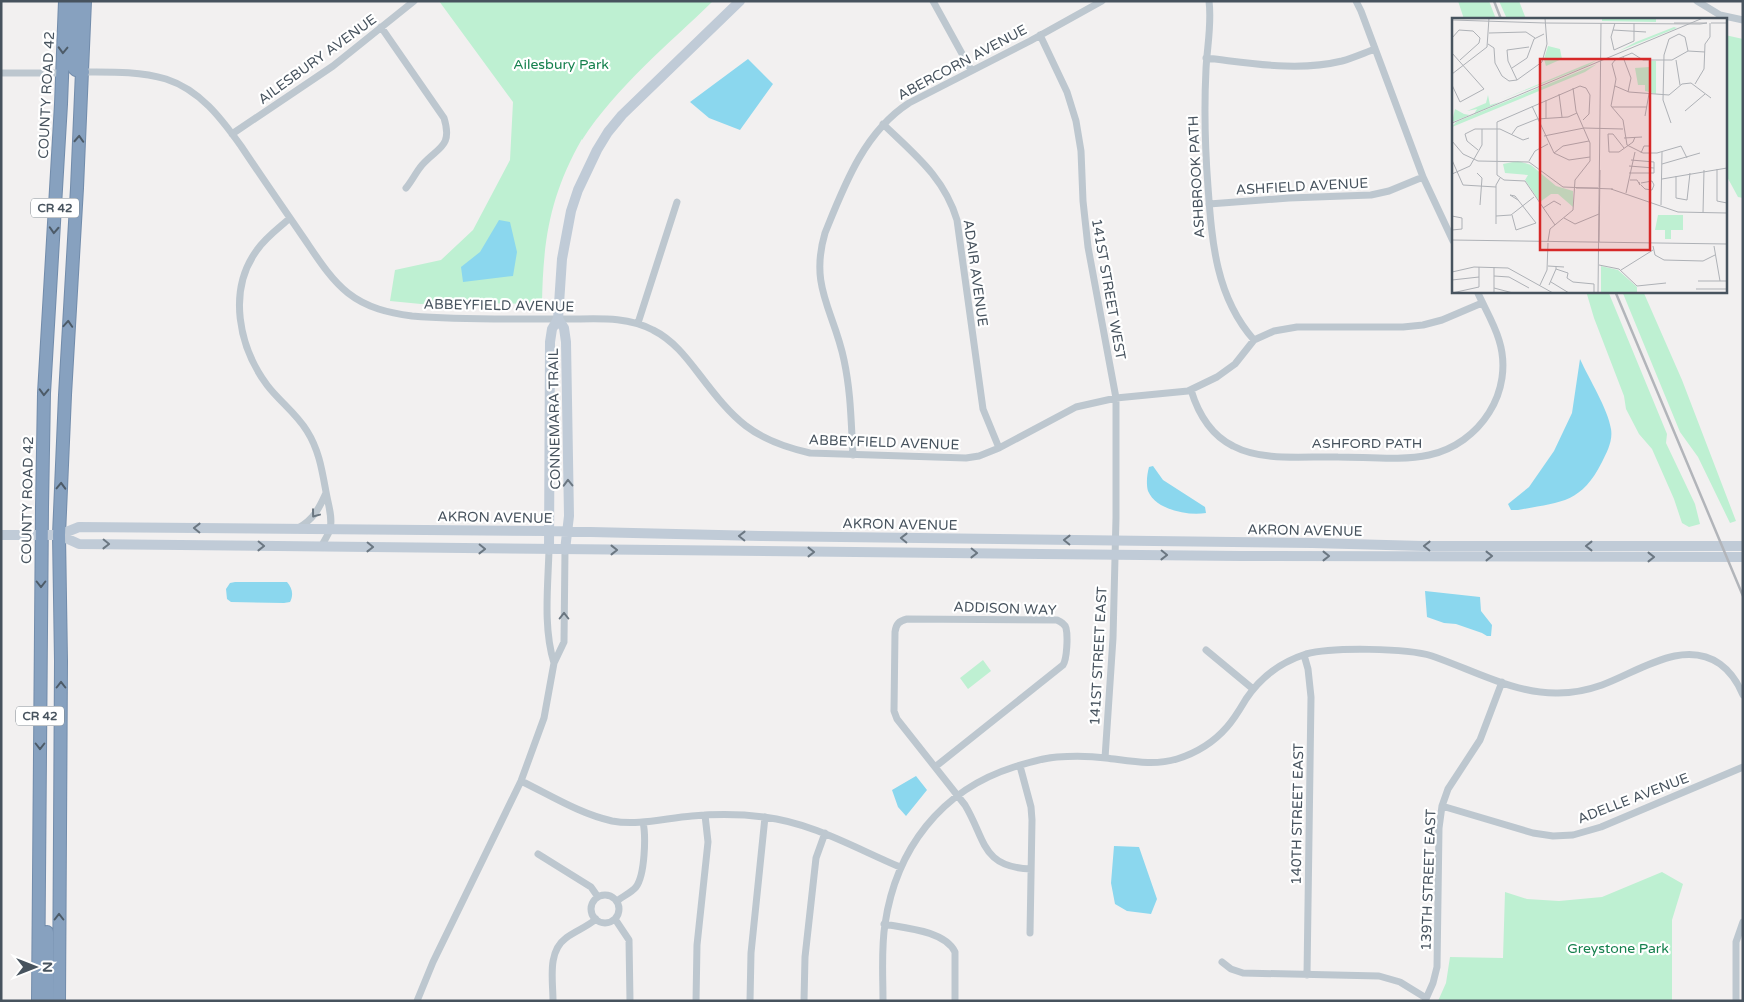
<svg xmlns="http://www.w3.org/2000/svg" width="1744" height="1002" font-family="'Varela Round',sans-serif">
	<rect width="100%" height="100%" fill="#f2f0f0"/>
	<path fill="#bef0d2" d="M439,1h274c-45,44 -96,85 -131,139v-1c-32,56 -39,101 -40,165l-84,-1 -37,1 -31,-3 5,-31 46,-10 32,-30 37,-70 3,-58z
		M1458,1h31l7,18h-32z
		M1499,1h20l7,18h-19z
		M1725,35l18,4v159l-5,-1 -13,-24z
		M1586,291h22l59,143 -1,9 29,61 5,20 -11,3 -7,-4 -8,-24 -22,-50 -13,-15 -13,-25 -2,-13 -30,-78z
		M1622,291h21l39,89 54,141 -6,2 -32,-66 -18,-25z
		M983,660l8,11 -23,18 -8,-11z
		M1662,872l21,12 -11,36v81h-234l8,-18 4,-26 53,1 2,-66 22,7 32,2 43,-4z"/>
	<path fill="#8bd7ee" d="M748,59l25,25 -33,46 -31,-12 -19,-16z
		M499,220l11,2 7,30 -4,24 -50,6 -2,-15 19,-15z
		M1580,359c9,20 28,50 31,70 2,12 -4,23 -9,33 -21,42 -42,40 -84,48h-7l-3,-6 21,-17 25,-36 18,-38z
		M1153,466l10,14 42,27 1,6c-18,3 -50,-3 -58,-22 -2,-7 -1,-17 1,-24z
		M235,582h52c5,6 7,12 3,20l-6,1 -53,-1 -4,-3 -1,-10 4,-6z
		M1425,591l55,6 1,14 11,14 -1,11h-4l-5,-3 -26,-9 -12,-1 -17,-6z
		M916,776l11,14 -21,26 -8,-9 -6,-17z
		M1114,846l25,1 18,52 -6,15 -24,-3 -12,-7 -4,-21z"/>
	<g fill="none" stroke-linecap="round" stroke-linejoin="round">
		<defs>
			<path id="highway" d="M75,1l-1,67 2,2 7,2
				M47,932v69
				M38,1001l4,-494 2,-114 17,-289 4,-103
				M59,1001l2,-340 -2,-126 6,-140 12,-207 8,-187"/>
		</defs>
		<use href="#highway" stroke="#728cab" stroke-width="14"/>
		<path stroke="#bdc7cf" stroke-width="7" d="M933,1l38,69
			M1209,1c3,23 -2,46 -3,68 -2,40 -1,79 2,118 4,56 8,110 46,153
			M1356,1l5,10 62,166 30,64
			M1697,1l23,14 23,5
			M381,27l63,91c9,29 -6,29 -22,47 -6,7 -10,16 -16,23
			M1040,35l27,57 9,29 5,30 2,50 5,46 28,151v120l-3,120 -8,120
			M1206,58c45,5 91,14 136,3 11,-3 22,-8 33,-12
			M83,72c27,0 56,-1 83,7 34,11 55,39 75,67 20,30 40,59 60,88 14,20 28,44 47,59 19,15 41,20 64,23 48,4 96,3 144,3 33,1 67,-5 97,11 20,10 33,27 46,44 35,46 53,66 111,79l156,5 13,-2 20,-8 77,-41 40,-9 72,-7 29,-14 18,-13 19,-24 20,-9 23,-4h106l20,-2 19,-5 40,-17
			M1,73h61
			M883,124c31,30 61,53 74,96l26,189 16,39
			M232,134l101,-68 81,-65
			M1209,204l80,-6 82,-3 18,-4 34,-14
			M290,218c-11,10 -24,19 -33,32 -30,41 -18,97 10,135 12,16 29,28 40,46 12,19 15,39 19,61 2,12 7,25 4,38 -2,5 -6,11 -9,17
			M638,323l39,-121
			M1191,390c7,23 20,45 42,56 30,16 72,10 105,11 28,0 65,4 91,-2 51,-11 86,-64 70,-115 -5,-17 -15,-33 -22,-49
			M853,455c-2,-33 -2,-62 -9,-95 -10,-49 -35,-73 -19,-127 19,-47 39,-101 84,-130l121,-62 72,-40
			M298,528c15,-8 21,-19 28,-35
			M549,550c-1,36 -6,78 5,113
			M1206,650l47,39
			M1304,655l4,14 3,28 -4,278
			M1020,766l11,41 1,13 -2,113
			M935,767l128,-102c4,-6 5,-29 3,-37 -1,-4 -5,-6 -9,-8l-150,-1c-8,2 -11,5 -12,13l-1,79 3,8 68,86c21,35 16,62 66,64
			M521,781c29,14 59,33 91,40 26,5 54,-3 80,-5 24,-2 48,-2 72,1 49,6 91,31 136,50
			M1442,806l91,27 20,3 20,-1 28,-8 142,-60
			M538,854l53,33 7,10
			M591 909a14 14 0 1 1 28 0a14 14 0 1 1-28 0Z
			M617,901c6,-5 14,-8 19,-14 9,-12 10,-51 7,-65
			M615,919l14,21 1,61
			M884,924c22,4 61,7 71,28v49
			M1222,962l9,7 12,4 136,3 21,6 26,16
			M417,1001l16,-39 88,-181 23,-63 10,-55 10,-21 1,-92
			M553,1001c0,-21 -6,-49 13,-63 9,-7 21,-11 30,-19
			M696,1001l1,-56 11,-103 -3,-27
			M750,1001l1,-48 14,-136
			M804,1001l1,-44 11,-99 9,-25
			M883,1001c0,-26 -2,-52 2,-77 11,-75 56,-134 129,-157 14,-4 28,-9 43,-10 16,-1 33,-1 49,1 25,3 47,8 71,1 19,-6 37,-17 50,-32 8,-9 13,-18 19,-28 14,-21 35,-37 60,-45 26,-7 101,-6 126,2 41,14 83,38 126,37 15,0 30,-3 44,-8 36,-13 81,-47 118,-21 11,8 18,19 23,31
			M1425,1001l8,-18 4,-16 2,-139 3,-22 6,-17 32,-49 22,-58
			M1736,1001v-59l7,-20"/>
		<path stroke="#c0cbd7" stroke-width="10" d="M558,319l6,9 2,14 3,174 -4,34
			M1,535h58l20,9 1162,12 502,1
			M59,535l20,-8 469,4 213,5 551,7 111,3h320
			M549,550l1,-208 2,-13 6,-10 4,-60 9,-48 7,-21 19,-40 11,-18 14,-17 118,-114"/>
		<use href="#highway" stroke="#87a1bf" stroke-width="12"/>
		<path stroke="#b2b5ba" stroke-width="2.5" d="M1494,1l7,18
			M1615,291l128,305"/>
	</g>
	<defs><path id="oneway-chevron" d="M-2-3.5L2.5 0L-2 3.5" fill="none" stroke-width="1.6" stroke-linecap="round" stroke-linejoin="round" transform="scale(1.25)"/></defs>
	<g stroke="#4d5b68">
		<use href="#oneway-chevron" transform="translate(63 50) rotate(92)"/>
		<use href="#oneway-chevron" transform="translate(79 139) rotate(-87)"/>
		<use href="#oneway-chevron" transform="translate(54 230) rotate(93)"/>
		<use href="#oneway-chevron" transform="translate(68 324) rotate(-86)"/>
		<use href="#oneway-chevron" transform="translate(44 392) rotate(92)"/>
		<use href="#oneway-chevron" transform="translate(61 486) rotate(-88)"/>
		<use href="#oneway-chevron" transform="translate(41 584) rotate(90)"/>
		<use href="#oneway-chevron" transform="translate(61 685) rotate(-90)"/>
		<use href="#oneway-chevron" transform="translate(40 746) rotate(90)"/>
		<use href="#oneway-chevron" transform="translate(59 917) rotate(-90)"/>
	</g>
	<g stroke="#6b7782">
		<use href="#oneway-chevron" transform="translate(568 483) rotate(-91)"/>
		<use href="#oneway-chevron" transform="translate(197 528) rotate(-179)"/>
		<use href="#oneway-chevron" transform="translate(742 536) rotate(-179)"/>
		<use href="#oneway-chevron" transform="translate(904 538) rotate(-179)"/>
		<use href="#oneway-chevron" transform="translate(1067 540) rotate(-179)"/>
		<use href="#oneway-chevron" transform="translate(106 544) rotate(1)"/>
		<use href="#oneway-chevron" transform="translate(261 546) rotate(1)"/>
		<use href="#oneway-chevron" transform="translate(1427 546) rotate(-179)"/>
		<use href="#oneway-chevron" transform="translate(1589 546) rotate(180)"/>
		<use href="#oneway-chevron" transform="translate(370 547) rotate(1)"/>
		<use href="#oneway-chevron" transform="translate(482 549) rotate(1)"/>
		<use href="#oneway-chevron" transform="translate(614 550)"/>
		<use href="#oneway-chevron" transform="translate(811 552)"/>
		<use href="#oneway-chevron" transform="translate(974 553) rotate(1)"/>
		<use href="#oneway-chevron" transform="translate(1164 555) rotate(1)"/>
		<use href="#oneway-chevron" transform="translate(1326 556)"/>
		<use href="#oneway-chevron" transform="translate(1489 556)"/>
		<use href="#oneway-chevron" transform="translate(1651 557)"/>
	</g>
	<g stroke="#6a7680">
		<use href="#oneway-chevron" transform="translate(315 514) rotate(127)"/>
		<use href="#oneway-chevron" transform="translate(564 616) rotate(-90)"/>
	</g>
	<g text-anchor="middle" stroke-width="4.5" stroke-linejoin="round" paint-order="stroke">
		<g fill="#fff" stroke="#7e878e" stroke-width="1">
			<rect x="31" y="198.5" width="48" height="19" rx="4"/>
			<rect x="16" y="706.5" width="48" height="19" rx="4"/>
		</g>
		<g font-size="12" font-weight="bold" fill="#47535e">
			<text x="55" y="212">CR 42</text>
			<text x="40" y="720">CR 42</text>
		</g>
		<g font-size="14" fill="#47535e" stroke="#fff">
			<text transform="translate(317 59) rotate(-36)" y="5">AILESBURY AVENUE</text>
			<text transform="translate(962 62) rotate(-28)" y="5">ABERCORN AVENUE</text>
			<text transform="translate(46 95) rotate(-87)" y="5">COUNTY ROAD 42</text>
			<text transform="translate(1196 177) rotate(-93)" y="5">ASHBROOK PATH</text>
			<text transform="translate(1302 186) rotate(-3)" y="5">ASHFIELD AVENUE</text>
			<text transform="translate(976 273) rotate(82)" y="5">ADAIR AVENUE</text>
			<text transform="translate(1109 289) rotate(80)" y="5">141ST STREET WEST</text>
			<text transform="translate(499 305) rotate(1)" y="5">ABBEYFIELD AVENUE</text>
			<text transform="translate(554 419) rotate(-91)" y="5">CONNEMARA TRAIL</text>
			<text transform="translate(884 442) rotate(2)" y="5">ABBEYFIELD AVENUE</text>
			<text x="1367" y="448">ASHFORD PATH</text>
			<text transform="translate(27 500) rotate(-89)" y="5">COUNTY ROAD 42</text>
			<text transform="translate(495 517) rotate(1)" y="5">AKRON AVENUE</text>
			<text transform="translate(900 524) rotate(1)" y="5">AKRON AVENUE</text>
			<text transform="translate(1305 530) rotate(1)" y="5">AKRON AVENUE</text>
			<text transform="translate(1005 608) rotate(2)" y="5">ADDISON WAY</text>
			<text transform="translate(1098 656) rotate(-87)" y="5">141ST STREET EAST</text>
			<text transform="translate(1633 798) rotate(-21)" y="5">ADELLE AVENUE</text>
			<text transform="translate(1297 814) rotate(-89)" y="5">140TH STREET EAST</text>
			<text transform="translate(1428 880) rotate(-88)" y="5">139TH STREET EAST</text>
		</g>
		<g font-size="14" fill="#16814e" stroke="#fff">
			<text x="561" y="69">Ailesbury Park</text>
			<text x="1618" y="953">Greystone Park</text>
		</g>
	</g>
	<g transform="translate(1452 18)">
		<rect width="275" height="275" fill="#f2f0f0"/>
		<path d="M150,0h54v4l-54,-1zM222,9l3,1 -58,23 17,-9zM96,28l12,3 2,10 -16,7 -2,-7zM145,42l-10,6 -86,34 81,-34zM198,43h6v33l-11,-3v-6h-7l-3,-17 14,-1zM145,46l-12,8 -133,55 4,-5zM36,77l2,10 10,-3 -26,12 3,-5 -10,2 19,-8zM3,91l9,5 6,1 -18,7zM66,143l13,4 25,21 17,5v16l-15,-13h-7l-11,8 -15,-22 3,-5 -23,-2 -2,-9 -5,1zM206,197h25v15h-12v9h-6v-9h-10zM149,248l17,4 19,17v6h-36z" fill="#bef0d2"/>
		<path fill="none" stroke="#aeb1b6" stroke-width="1" d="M0,2l93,3 155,1 7,-1h-33M163,5l-4,14 3,13 20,-9v-18M259,5h16M161,12l33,2M37,15l37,-1 9,6M0,20l7,-8 14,1 7,7 -1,5 -19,17M36,26l6,4 1,15 7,13 7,5 8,-1 25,-18 5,-18 -2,-26M0,35l32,36 -24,13 -8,-17M171,39l8,21 -3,14M224,42l4,25M60,50l15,-10 7,-19 10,-5M0,56l35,-27 2,-29M65,62l-9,-19 -1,-11 22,-3M243,66l9,-15 1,-25 5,-7v-14M163,68l14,6 40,3 13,-11 9,-1 20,15M107,76l3,23M94,82v18M80,88l22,47 15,7 21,-3M160,89h35M233,93l20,-17M193,98l4,-22M0,105l251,-105M219,105l-8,-23 1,-45 5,-16 10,-5 6,3 3,14M60,116l5,-7 20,-8 31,-2 9,-4M92,118l40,-8 39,1M172,120l18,-1M0,123l11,13 15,7 51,1 34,25 50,2M172,130l-11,-14h-5l1,18h10l14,-10 2,-5M26,132l-11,-9 -2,-7 10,-5h25l23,11 6,-2M102,135l9,-7 26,-5M189,135l3,-7h6v7M235,140l-6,-12 -24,7h-14l-16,-8 -4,-25 -12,-14 5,-27 -4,-15 3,-4 17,-7 11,7h29l16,-9 17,1M0,142l11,25 33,2M77,143l6,-10 13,-7M210,146l38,-11M177,148l25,2M265,151v32l10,2M25,155l5,5 -2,27M177,155h25v-11l-23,-2M0,156l18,-8 12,-21v-16M224,158v22l11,2 3,-27M210,161l65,-11M178,162h7l3,5 -1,-3M189,165l11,-2 2,4 -2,5 -7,-1 -4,-4M124,170h22M159,171l67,23 49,1M174,175l9,-41M209,187l1,-53M91,190l11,-7 7,4M251,195l1,-43M60,197l4,15 20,-7 -21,-27 -5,-1 8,5M0,198l10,2v11l-10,1M44,198l15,-1 23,-18M112,200l11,6 24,-10M44,206v-39l4,-7M103,207l-30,-44 -21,-1 -7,-5v-53l83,-36 6,2 4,7 -1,19 -6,6M0,222l275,4M96,223l2,-12 23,-19 2,-30 15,-19v-18l-14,-32 -3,-23M147,224l1,-72M201,228l2,9 9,5 39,1 12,-6M262,228l6,35M147,247l20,4 18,17 29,-3M96,248l16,1M104,248v3l12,4 -1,5 6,4 21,2v9M42,249v26M169,252l32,-20M0,254l22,-5 34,1 45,25M42,258l15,1 20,11M0,262l27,-3M246,263h29M99,264l18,11M88,267l7,-15 1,-27M97,267l7,-16M42,270l19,5M244,271h31M0,275l27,-6v-20M146,275l3,-270"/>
		<path fill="#d62828" fill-opacity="0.15" stroke="#d62828" stroke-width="2.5" d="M88,41h110v191h-110z"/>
		<rect width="275" height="275" fill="none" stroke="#47535e" stroke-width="2.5"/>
	</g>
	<rect width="1744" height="1002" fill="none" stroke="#47535e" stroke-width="5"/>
	<g transform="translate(35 967) rotate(90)" stroke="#ffffff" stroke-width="4" paint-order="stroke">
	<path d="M0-4L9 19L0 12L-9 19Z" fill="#47535e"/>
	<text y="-8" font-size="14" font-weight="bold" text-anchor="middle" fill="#47535e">N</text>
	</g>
</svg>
